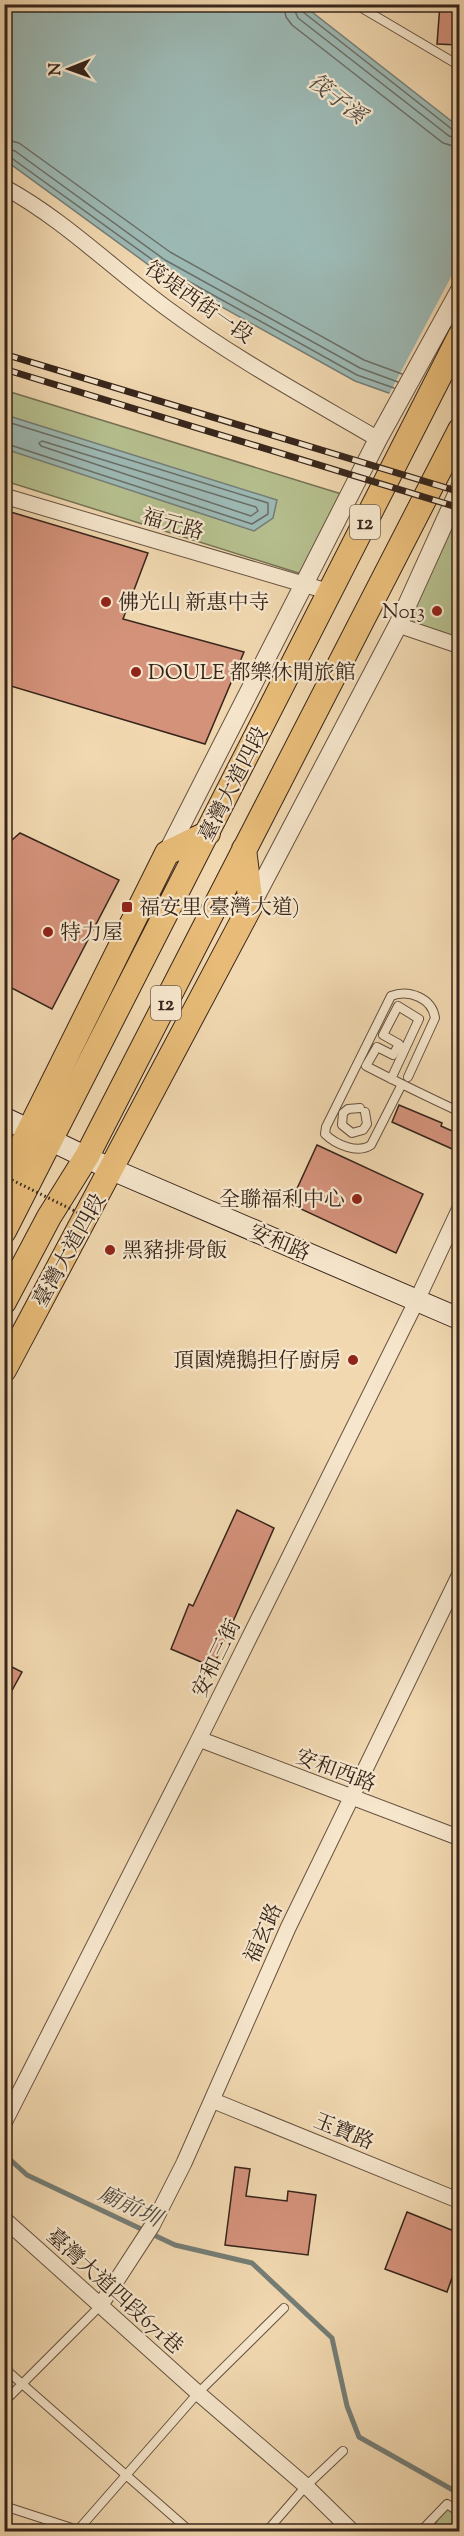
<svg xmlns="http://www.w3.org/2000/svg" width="464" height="2536" font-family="'Sorts Mill Goudy','Noto Serif TC',serif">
	<rect width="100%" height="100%" fill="#f1d8b0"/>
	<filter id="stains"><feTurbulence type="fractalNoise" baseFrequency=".00333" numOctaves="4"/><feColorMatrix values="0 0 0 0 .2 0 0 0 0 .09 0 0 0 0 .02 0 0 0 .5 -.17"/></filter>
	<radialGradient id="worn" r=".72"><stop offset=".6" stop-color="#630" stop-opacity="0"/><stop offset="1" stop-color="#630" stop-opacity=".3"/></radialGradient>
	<path fill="#b6bf8e" stroke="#767254" stroke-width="1.5" d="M4,390l344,106 -40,80 -303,-95z
		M457,515l2,1v126l-54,-19z
		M446,2508l13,10v13l-30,1z"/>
	<path fill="#9cb8b3" stroke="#747d76" stroke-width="1.5" d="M5,5h298l156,122v291l-104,-37 -198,-110 -152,-111z
		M9,416l268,84 -4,18 -19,13 -249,-82v-30z"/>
	<path fill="#f1d8b0" d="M460,260v161l-72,-25z"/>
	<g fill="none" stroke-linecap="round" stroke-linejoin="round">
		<path stroke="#6a6e67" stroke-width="1.5" d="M283,4l3,13 6,8 151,118 17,5
			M292,4l6,14 151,118 11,3
			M300,4l3,8 150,118 7,2
			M4,139l15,4 151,109 194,108 38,14
			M4,148l11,3 150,109 195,108 38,14
			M4,155l6,2 151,109 196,109 37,13
			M4,424l7,-1 257,80v11l-16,10 -248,-81
			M42,441l214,66 2,4 -7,5 -210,-70 -2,-3z"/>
		<path stroke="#747d76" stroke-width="5" d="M4,2154l23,21 148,70 77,18 80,75 15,68 12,31 101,57"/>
	</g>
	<path fill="#d4927b" stroke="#37251b" stroke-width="1.5" d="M440,4h19v41l-22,-1z
		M4,510l144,43 -25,66 121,33 -39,92 -201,-60z
		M20,833l99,47 -67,129 -48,-25v-147l8,3z
		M399,1105l43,18 -1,3 18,8v18l-67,-30z
		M317,1145l106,49 -27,59 -106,-49z
		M237,1510l37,18 -61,139 -42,-18 18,-45 4,2z
		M4,1663l18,9 -18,33z
		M235,2167l15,2 -4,27 41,5 1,-10 28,4 -8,60 -83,-10z
		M407,2212l52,21v25l-12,34 -62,-23z"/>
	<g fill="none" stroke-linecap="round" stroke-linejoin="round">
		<defs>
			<path id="service" d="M355,4l105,62
				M391,1079l28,-60 -21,-13 -15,29 16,9 -6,11 -16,-8 -11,19c31,16 62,31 94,46
				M402,1084l-31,61c-13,9 -35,0 -46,-11l1,-7 65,-131c18,-7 41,2 44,22l-27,59
				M360,1108l-12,1 -5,4 -1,12 10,8 11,-3 4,-6 -2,-12
				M4,2368l187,164
				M4,2402l96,-96
				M4,2506l74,24 120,-137 86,-85
				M4,2526l18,6
				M266,2532l40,-46 37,-35
				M420,2532l27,-28 13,8"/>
			<path id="minor" d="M4,187c59,32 107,80 161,120 67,50 141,90 213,132
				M4,496l326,96
				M398,625l62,21
				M199,1739l261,99
				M214,2101l246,100
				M4,2123l195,-384 218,-439 43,-92
				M4,2219l194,174 108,93 47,46
				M100,2306l52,-80 32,-63 104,-235 172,-354"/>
			<path id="tertiary" d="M167,853l211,-414 82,-149
				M251,905l147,-280 62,-137"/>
			<path id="secondary" d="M4,1118l109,52 347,149"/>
			<path id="primary" d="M4,1181l163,-328 41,-20
				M4,1231l456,-895
				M4,1302l45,-85 38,-61 373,-726
				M4,1370l247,-465 -7,-56"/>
		</defs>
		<use href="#service" stroke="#665240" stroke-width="10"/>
		<use href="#minor" stroke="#665240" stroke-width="17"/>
		<use href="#tertiary" stroke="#665240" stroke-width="20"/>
		<use href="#secondary" stroke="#37251b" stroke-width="23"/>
		<use href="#primary" stroke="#37251b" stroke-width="26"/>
		<use href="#service" stroke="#f6e6cc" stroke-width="8"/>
		<use href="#minor" stroke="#f6e6cc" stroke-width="15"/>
		<use href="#tertiary" stroke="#f6e6cc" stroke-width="18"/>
		<use href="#secondary" stroke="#f6e6cc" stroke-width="21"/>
		<use href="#primary" stroke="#e8bc78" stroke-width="24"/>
		<defs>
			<path id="rail" d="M4,354l456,138
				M4,369l456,139"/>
		</defs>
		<use href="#rail" stroke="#37251b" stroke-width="7"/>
		<use href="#rail" stroke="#f6e6cc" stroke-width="4.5" stroke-dasharray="14" stroke-linecap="butt"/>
		<path stroke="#37251b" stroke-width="3" stroke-dasharray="1.5 3" stroke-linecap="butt" d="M4,1176l87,43"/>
	</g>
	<g fill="#8f2418" stroke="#f6e6cc" stroke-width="2">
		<circle cx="106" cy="602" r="6"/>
		<circle cx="437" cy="611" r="6"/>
		<circle cx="136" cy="672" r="6"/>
		<rect x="121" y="901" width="12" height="12" rx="3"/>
		<circle cx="48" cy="932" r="6"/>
		<circle cx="357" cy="1199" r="6"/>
		<circle cx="110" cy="1250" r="6"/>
		<circle cx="353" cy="1360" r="6"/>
	</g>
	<g text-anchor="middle" stroke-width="4.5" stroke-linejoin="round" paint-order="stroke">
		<g fill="#f6e6cc" stroke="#705f50" stroke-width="1.5">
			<rect x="350" y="505" width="30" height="34" rx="4.5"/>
			<rect x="151" y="986" width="30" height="34" rx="4.5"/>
		</g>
		<g font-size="20" font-weight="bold" fill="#37251b">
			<text x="365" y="529">12</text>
			<text x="166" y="1010">12</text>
		</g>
		<g font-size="21" fill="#37251b" stroke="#f6e6cc">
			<text transform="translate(199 302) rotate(35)" y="7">筏堤西街一段</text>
			<text transform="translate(173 524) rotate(16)" y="7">福元路</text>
			<text transform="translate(233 784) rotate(-63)" y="7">臺灣大道四段</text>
			<text transform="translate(280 1242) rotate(23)" y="7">安和路</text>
			<text transform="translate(69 1250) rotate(-61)" y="7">臺灣大道四段</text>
			<text transform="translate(216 1658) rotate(-64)" y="7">安和三街</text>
			<text transform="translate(336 1770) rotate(21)" y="7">安和西路</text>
			<text transform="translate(263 1933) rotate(-66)" y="7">福玄路</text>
			<text transform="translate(344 2131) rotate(22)" y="7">玉寶路</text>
			<text transform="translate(115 2291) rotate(42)" y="7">臺灣大道四段671巷</text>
		</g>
		<g font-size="21" fill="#37251b" stroke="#f6e6cc" text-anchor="start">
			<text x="118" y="609">佛光山 新惠中寺</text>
			<text x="425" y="618" text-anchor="end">N013</text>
			<text x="148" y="679">DOULE 都樂休閒旅館</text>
			<text x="139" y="914">福安里(臺灣大道)</text>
			<text x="60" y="939">特力屋</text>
			<text x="345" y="1206" text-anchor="end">全聯福利中心</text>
			<text x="122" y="1257">黑豬排骨飯</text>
			<text x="341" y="1367" text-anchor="end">頂園燒鵝担仔廚房</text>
		</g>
		<g font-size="22" font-style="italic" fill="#504a41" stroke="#f6e6cc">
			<text transform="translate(338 98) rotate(38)" y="8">筏子溪</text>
			<text transform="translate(130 2205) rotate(25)" y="8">廟前圳</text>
		</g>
	</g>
	<rect width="464" height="2536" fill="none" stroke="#f1d8b0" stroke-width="24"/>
	<rect x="6" y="6" width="452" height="2524" fill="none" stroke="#37251b" stroke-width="3"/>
	<rect x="12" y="12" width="440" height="2512" fill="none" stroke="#37251b" stroke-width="1.5"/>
	<g transform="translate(69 69) rotate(269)" stroke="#f6e6cc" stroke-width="4.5" paint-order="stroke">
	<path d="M0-4.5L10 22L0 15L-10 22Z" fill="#37251b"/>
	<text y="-9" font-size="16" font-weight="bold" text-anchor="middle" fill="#37251b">N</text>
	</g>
	<rect width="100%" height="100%" filter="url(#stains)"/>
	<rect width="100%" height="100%" fill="url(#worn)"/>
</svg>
